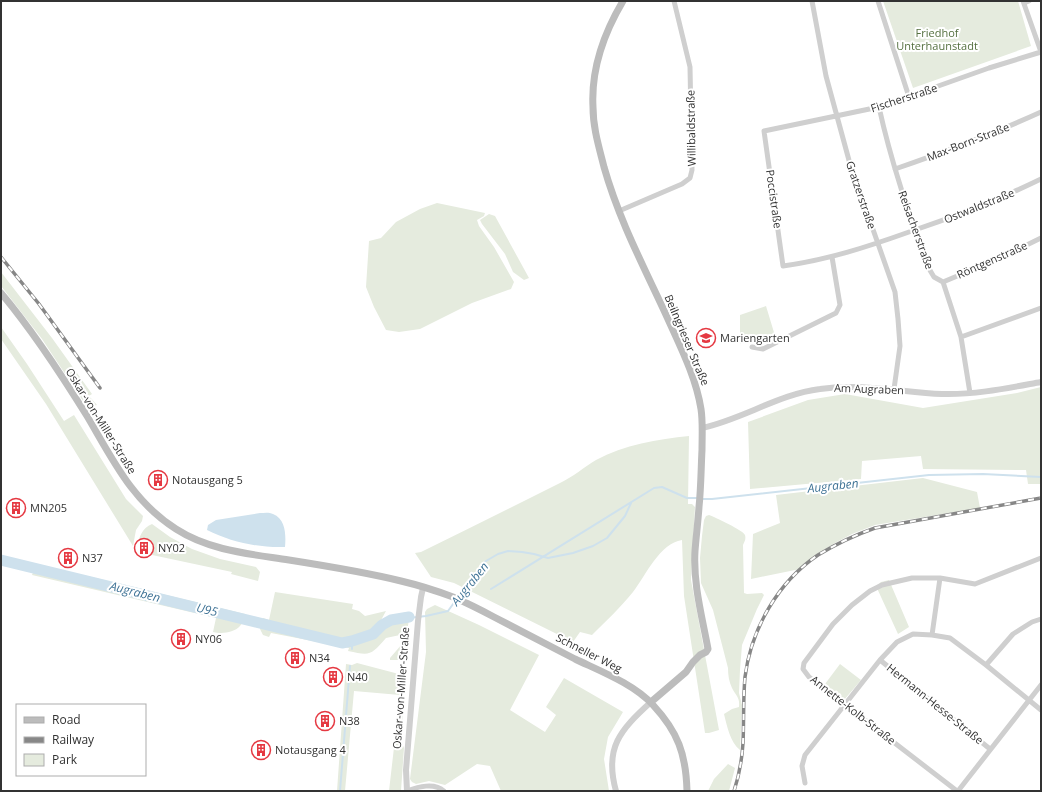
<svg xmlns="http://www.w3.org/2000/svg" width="1042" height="792" font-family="'Open Sans',sans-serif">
	<rect width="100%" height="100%" fill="#fff"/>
	<path fill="#e5ebde" d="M883,1h135l13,45 -118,42z
		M437,203l48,10 -1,3 -7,4 2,6 15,21 20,35 -3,7 -39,14 -52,26 -21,3 -13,-2 -12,-23 -8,-20 3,-46 12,-3 15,-16 24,-13z
		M489,214l6,2 34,62 -5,2 -11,-8 -8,-18 -23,-30 -2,-4z
		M1,272l51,66 40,56 -3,2 8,9 -7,2 -5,-3 -43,-65 -41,-53z
		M766,306l10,33 -11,4 -4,-4 -21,5v-29z
		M1,327l26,37 37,57 10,-6 52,84 17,17 -1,5 -6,9 -3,16 -87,-142 -45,-65z
		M1041,387v97h-13l-2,-14 -103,-1 -2,-13 -59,5 -1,18 -111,10 -2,-67 60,-22 37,-6 78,14 94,-15z
		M689,436l-1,68h4l3,3 -4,73 28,150 -10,3h-4l-21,-137 -2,-56c-22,3 -36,35 -49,52 -12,15 -27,29 -41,43l-12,-3 -7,10 -119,-59 -23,-6 -16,-24 6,-1c47,-23 93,-46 139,-69 13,-6 24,-16 36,-23 28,-15 62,-21 93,-24z
		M923,478l54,14 3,16 -105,17 -23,9 -17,9 -19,12 -16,14 -49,10 2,-45 27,-11 -4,-28z
		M709,515c6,2 35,16 36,20 1,4 0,6 -2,10l1,48 3,1 15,-1 2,2 -7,14 -15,36 -2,25 -1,23 3,12 -2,45c-10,-8 -13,-24 -16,-36l8,-5 7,-2c1,-10 -3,-11 -7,-19 -3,-6 -4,-13 -4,-20l-15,-58 -12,-27 -1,-25 2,-22 2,-16 2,-4z
		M152,524l18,13 22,12 28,10 36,8 4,5 -2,9 -27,-7 1,-2 -94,-20c-1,-11 3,-24 14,-28z
		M29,562l216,52c-1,4 -2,9 -5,12 -6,7 -19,8 -27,6l3,-14 -184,-43 2,-5 -7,-1z
		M889,580l20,47 -11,7 -22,-48 5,-4z
		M275,592l78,12 -1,5 7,2 6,5 21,-5 -12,22 19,-12 16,-2 -2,13 -7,3 -14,3c-15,17 -15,18 -38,13l1,-3 -78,-15 -2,4 -6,-2 -3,-6 3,-11 6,2z
		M435,605l44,20 60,30 -29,55 35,22 11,-17 -10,-8 18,-29 59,34 -15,25 -4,22 5,32h-108l-11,-25 -13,-2 -32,21 -16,-4 -13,3 -4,-2 -2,-3 1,-8 15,-119 -1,-40 2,-3z
		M408,639l-1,21h-17v-2l12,-14z
		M357,663l38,10 10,5 -4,63 3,7 -3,43h-12l11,-96 -46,-4 -9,100h-8l9,-127 6,1z
		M840,664l21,16 -17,20 -19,-16z
		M728,764l7,4 -6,23h-21l6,-12z"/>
	<path fill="#cee1ed" d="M260,513c4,0 9,-1 13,1 13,5 13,22 12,33 -27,1 -54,-5 -78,-17l1,-5 8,-5z"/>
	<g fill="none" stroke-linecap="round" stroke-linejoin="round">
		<path stroke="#cee1ed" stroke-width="2" d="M702,499h10l217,-24 54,-1 58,3
			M26,565l217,54
			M491,589l163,-101 8,-1 25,11h10
			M459,597l11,-13 5,-4 5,-6v-5l6,-8 12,-7 10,-3 14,1 12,2 14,4 25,-5 20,-7 14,-8 18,-22 6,-13
			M261,623l81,20 10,-2 21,-7 9,-9 9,-5 35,-4 22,-5 8,-11
			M352,649v-8
			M340,791l10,-125"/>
		<path stroke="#cee1ed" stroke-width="11" d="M1,560l341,83 10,-2 21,-7 9,-9 9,-5 18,-3"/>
		<path stroke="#cfcfcf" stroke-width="5" d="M812,1l14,75 24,88 45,128 3,27 2,27 -6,43
			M878,1l31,96
			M1023,1l18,51 -52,16 -110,39 -115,24 19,135c44,-6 84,-19 126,-34 45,-15 89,-32 132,-53
			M1024,3l5,-2
			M879,107c12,55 30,107 49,160l6,10 9,5 18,55 9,56
			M895,169c49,-17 98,-35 146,-57
			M619,211l63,-27 8,-6 2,-8 -2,-103 -16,-66
			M943,282l57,-24 41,-20
			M961,337l80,-29
			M752,347l11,2 73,-36 4,-8 -8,-48
			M932,635l8,-57
			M880,660l110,89
			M986,665l27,-31 19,-12 9,-3
			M805,783l-3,-17 3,-11 75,-95 17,-18 16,-8 19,1 18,3 36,27 55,45
			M407,791c11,-4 27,-9 37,0
			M957,791l-148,-114 -6,-8 1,-6 29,-39 19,-19 18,-14 12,-6 30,-7h28l35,6 66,-26
			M958,791l83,-106"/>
		<path stroke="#cfcfcf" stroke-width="6" d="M702,428c41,-9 77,-34 118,-39 41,-6 81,3 122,5 33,1 66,-6 99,-12
			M407,791l-1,-21 12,-149 3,-24 2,-9
			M616,791c-12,-43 4,-61 35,-89"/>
		<path stroke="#bcbcbc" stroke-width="7" d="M623,1c-19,32 -32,69 -30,106 0,21 6,40 11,60 15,53 40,100 63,150 13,29 29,60 34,92 2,13 1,27 1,41 -1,19 -1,38 -3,57 -1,15 -3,30 -4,44 -2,33 7,65 13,98l-2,3 -6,3 -7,7 -7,10 -35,30
			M1,293c32,38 60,81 86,123 26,44 45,85 89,113 34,22 75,25 113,31 38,6 76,12 112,21 17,4 36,10 52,16 14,6 28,13 41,20 27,14 54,28 81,42 25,12 59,25 78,46 25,27 33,49 34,86"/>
		<defs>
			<path id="rail" d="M1,257l38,47 61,84
				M734,791c5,-15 8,-32 9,-48 1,-22 0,-44 2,-66 6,-48 33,-95 73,-122 18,-11 37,-20 57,-27l166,-30"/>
		</defs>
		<use href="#rail" stroke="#878787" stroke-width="3.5"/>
		<use href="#rail" stroke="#fff" stroke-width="2" stroke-dasharray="6" stroke-linecap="butt"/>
	</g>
	<defs>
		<symbol id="school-ring" viewBox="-11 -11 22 22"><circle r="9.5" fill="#fff" stroke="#e53942" stroke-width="1.5"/><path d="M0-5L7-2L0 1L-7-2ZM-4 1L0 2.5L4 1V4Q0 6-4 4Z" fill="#e53942"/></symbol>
		<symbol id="building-ring" viewBox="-11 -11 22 22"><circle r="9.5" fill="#fff" stroke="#e53942" stroke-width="1.5"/><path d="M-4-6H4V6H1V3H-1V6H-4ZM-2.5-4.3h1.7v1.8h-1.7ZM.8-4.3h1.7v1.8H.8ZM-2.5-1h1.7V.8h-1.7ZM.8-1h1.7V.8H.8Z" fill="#e53942"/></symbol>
	</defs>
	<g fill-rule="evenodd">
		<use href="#school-ring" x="695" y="327" width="22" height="22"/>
		<use href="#building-ring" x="147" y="469" width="22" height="22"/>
		<use href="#building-ring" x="5" y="497" width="22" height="22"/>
		<use href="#building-ring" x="133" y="537" width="22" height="22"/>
		<use href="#building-ring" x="57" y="547" width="22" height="22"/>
		<use href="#building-ring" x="170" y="628" width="22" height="22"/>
		<use href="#building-ring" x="284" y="647" width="22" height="22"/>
		<use href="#building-ring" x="322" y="666" width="22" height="22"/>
		<use href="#building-ring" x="314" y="710" width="22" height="22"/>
		<use href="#building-ring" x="250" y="739" width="22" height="22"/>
	</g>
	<g text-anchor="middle" stroke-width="4" stroke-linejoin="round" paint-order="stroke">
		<g font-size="11" fill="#546f3f" stroke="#fff">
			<text x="937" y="37">Friedhof<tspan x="937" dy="13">Unterhaunstadt</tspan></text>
		</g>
		<g font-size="11" fill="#323232" stroke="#fff">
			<text transform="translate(904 98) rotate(-18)" y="4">Fischerstraße</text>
			<text transform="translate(691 128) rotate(-91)" y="4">Willibaldstraße</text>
			<text transform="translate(968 142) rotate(-21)" y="4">Max-Born-Straße</text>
			<text transform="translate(861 195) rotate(71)" y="4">Gratzerstraße</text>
			<text transform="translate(774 199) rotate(82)" y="4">Poccistraße</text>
			<text transform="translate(979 206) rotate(-22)" y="4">Ostwaldstraße</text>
			<text transform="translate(916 230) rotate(70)" y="4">Reisacherstraße</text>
			<text transform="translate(992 260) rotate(-24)" y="4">Röntgenstraße</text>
			<text transform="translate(687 340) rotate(67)" y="4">Beilngrieser Straße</text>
			<text transform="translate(869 389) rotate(2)" y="4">Am Augraben</text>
			<text transform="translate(101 421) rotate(58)" y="4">Oskar-von-Miller-Straße</text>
			<text transform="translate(589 653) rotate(27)" y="4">Schneller Weg</text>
			<text transform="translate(401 688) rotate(-86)" y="4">Oskar-von-Miller-Straße</text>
			<text transform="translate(935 704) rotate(39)" y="4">Hermann-Hesse-Straße</text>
			<text transform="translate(853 710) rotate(38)" y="4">Annette-Kolb-Straße</text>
		</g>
		<g font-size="11" fill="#323232" stroke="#fff" text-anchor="start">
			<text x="720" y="342">Mariengarten</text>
			<text x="172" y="484">Notausgang 5</text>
			<text x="30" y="512">MN205</text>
			<text x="158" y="552">NY02</text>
			<text x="82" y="562">N37</text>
			<text x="195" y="643">NY06</text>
			<text x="309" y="662">N34</text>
			<text x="347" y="681">N40</text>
			<text x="339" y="725">N38</text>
			<text x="275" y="754">Notausgang 4</text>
		</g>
		<g font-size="12" font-style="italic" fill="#3f7396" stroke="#fff">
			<text transform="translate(833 486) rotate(-6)" y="4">Augraben</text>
			<text transform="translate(470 584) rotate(-51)" y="4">Augraben</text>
			<text transform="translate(135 592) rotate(14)" y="4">Augraben</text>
			<text transform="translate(207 610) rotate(14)" y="4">U95</text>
		</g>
	</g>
	<rect width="1042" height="792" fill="none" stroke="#323232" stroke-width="4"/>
	<rect x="16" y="704" width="130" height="72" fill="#ffffff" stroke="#adadad"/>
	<rect x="24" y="717" width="20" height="6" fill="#bcbcbc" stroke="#adadad"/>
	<text x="52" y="724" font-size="12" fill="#323232">Road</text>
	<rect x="24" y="737" width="20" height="6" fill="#878787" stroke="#adadad"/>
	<text x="52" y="744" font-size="12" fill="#323232">Railway</text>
	<rect x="24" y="754" width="20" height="12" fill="#e5ebde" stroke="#adadad"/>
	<text x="52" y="764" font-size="12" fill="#323232">Park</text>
</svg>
